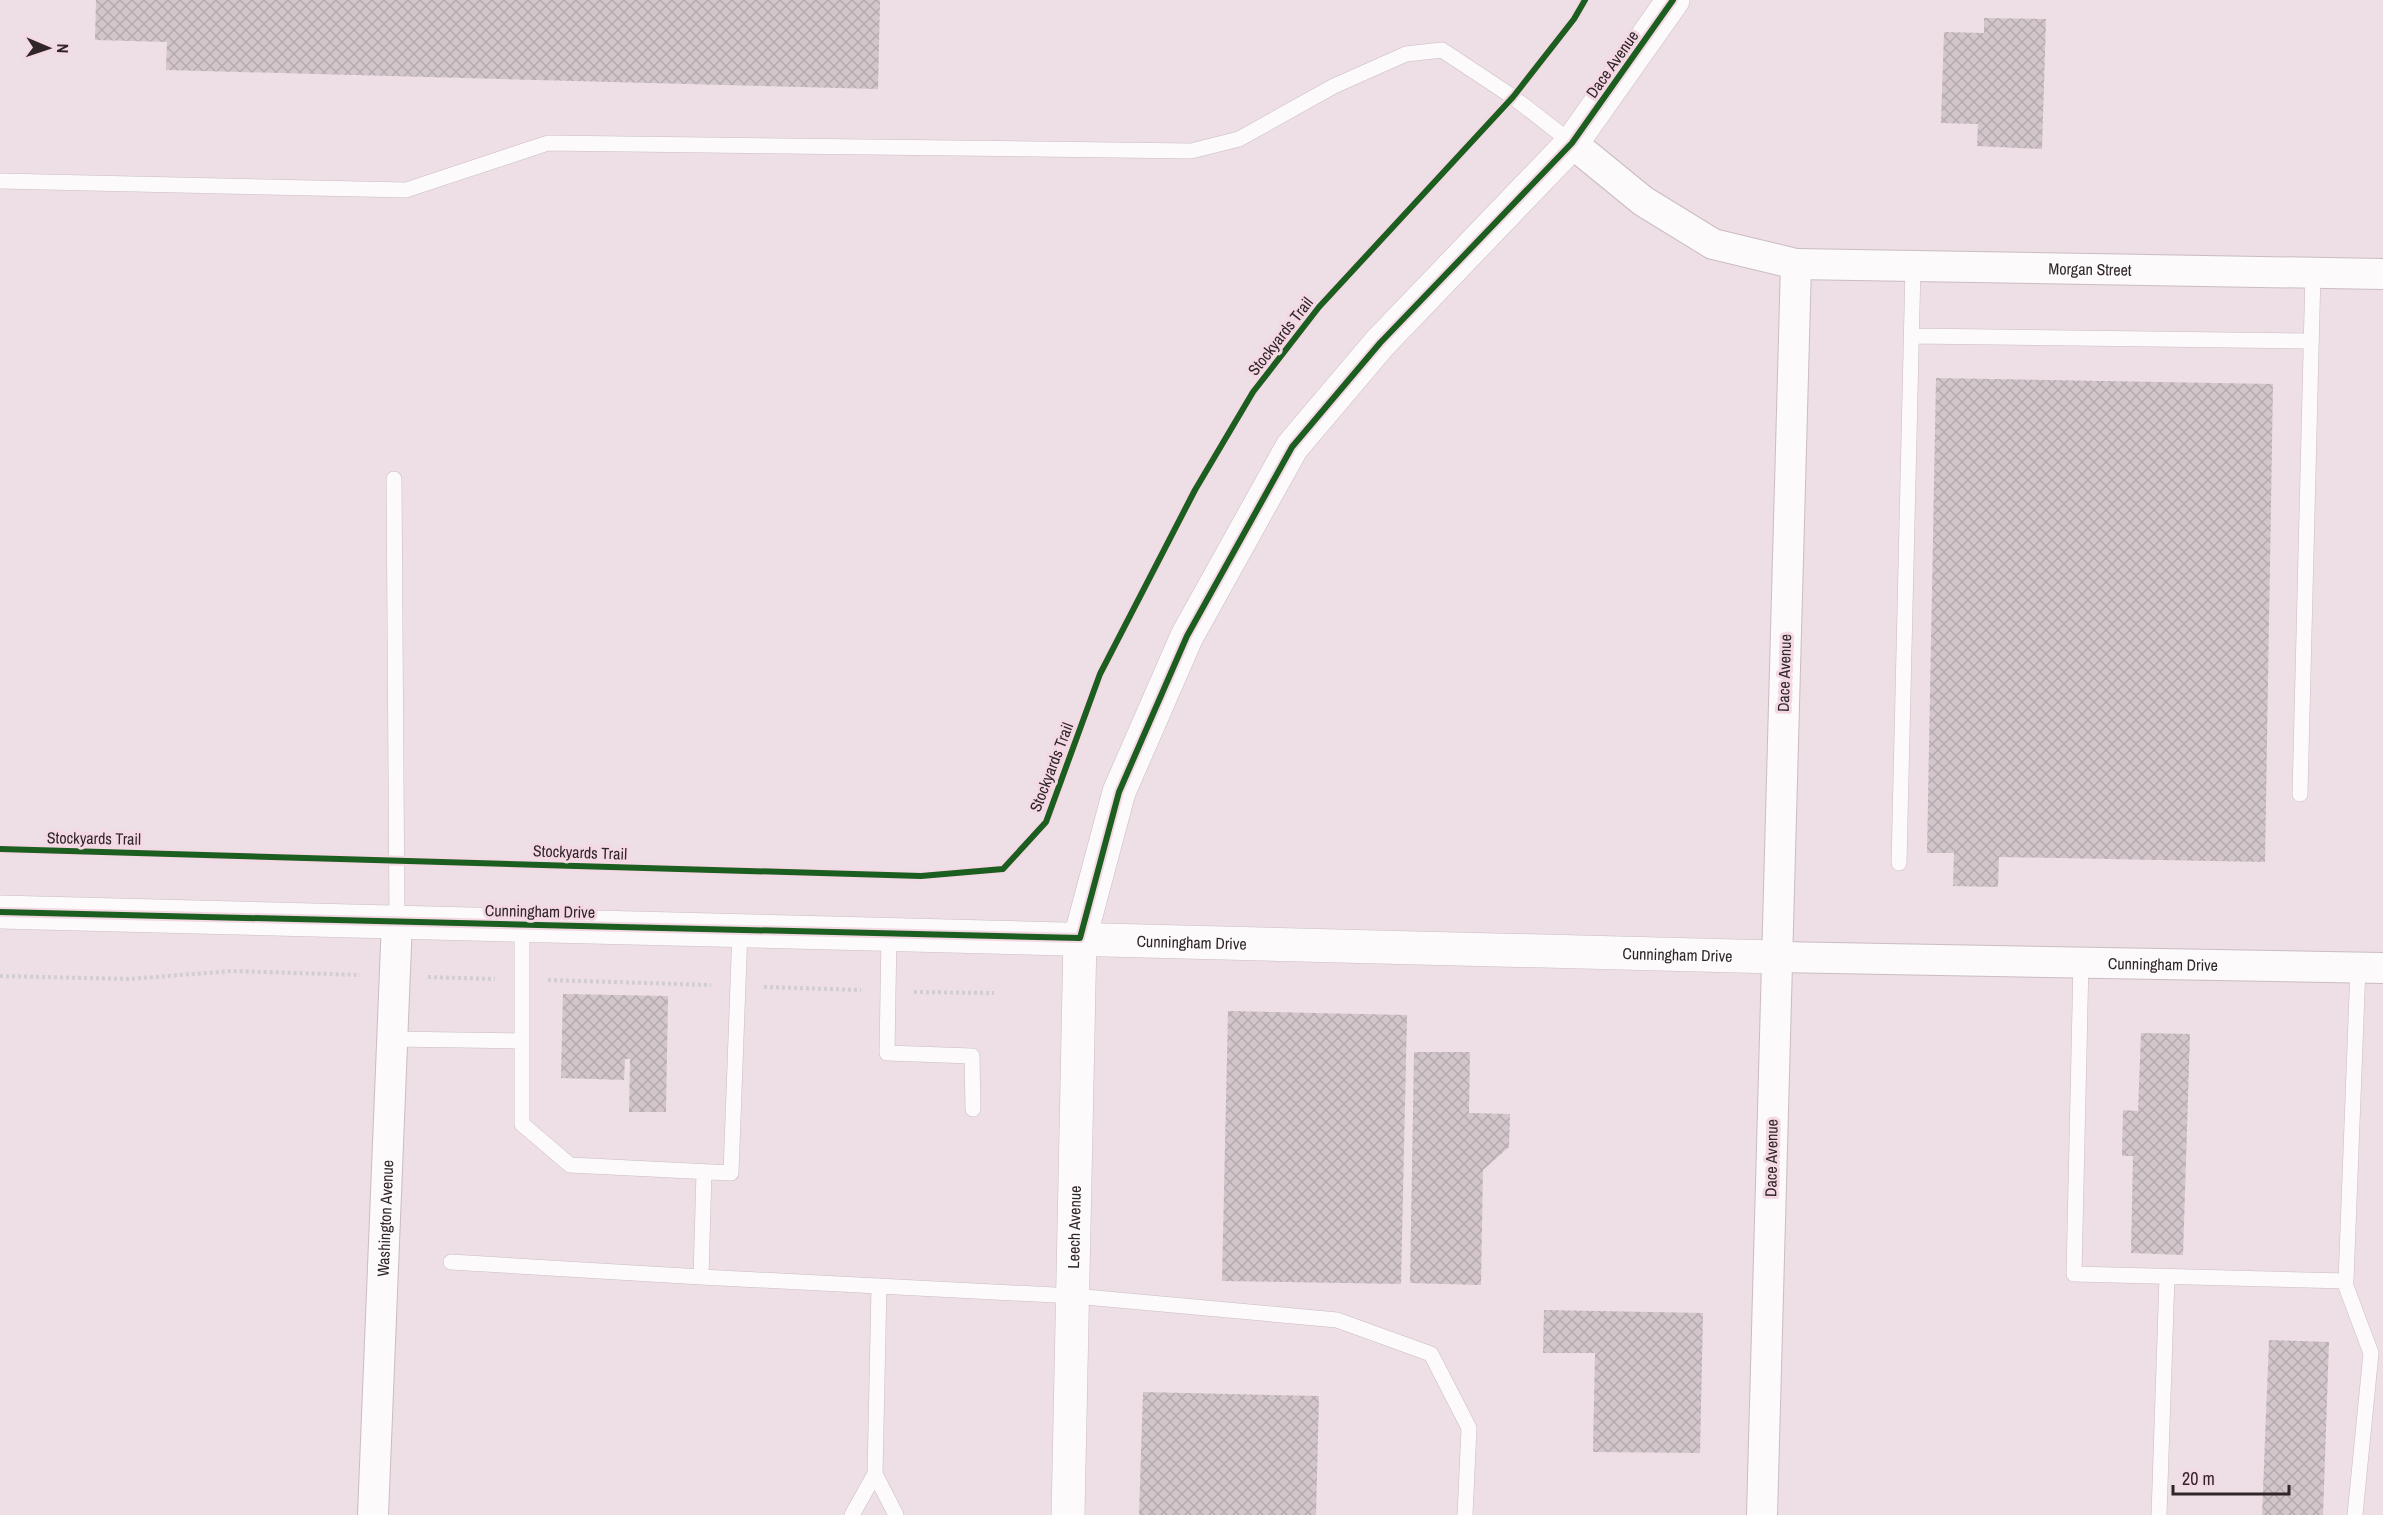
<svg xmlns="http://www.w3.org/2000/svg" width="2383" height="1515" font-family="'Archivo Narrow',sans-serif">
	<defs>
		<pattern id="building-cross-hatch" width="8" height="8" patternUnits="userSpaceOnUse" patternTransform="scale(1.5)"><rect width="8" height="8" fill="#d2c6cb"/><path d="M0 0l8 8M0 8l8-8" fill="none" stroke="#b5aaae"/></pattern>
	</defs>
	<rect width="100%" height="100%" fill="#eedee5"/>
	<path fill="url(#building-cross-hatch)" d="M96,0h784l-2,89 -712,-19 1,-28 -72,-2z
		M1984,18l62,1 -4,130 -65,-3 1,-22 -37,-1 3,-91 40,1z
		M1936,378l337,6 -8,478 -266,-5 -1,30 -45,-1 1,-33h-27z
		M563,994l105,2 -2,116h-37l1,-53h-5l-1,21 -63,-2z
		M1228,1011l179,4 -6,269 -179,-3z
		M2141,1033l49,1 -7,221 -52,-2 2,-97h-11l1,-46 15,1z
		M1414,1052h56l-1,61 41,1 -1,33 -26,23 -2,115 -71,-2z
		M1544,1310l159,3 -3,140 -107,-1 2,-99h-52z
		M2269,1340l60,2 -6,173h-61z
		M1143,1392l176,4 -3,119h-177z"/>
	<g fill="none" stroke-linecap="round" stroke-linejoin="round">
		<defs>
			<path id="lane" d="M0,181l406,9 142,-47 643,8 48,-12 95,-53 72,-32 36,-4 71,47 59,46
				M1912,336l399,5
				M394,479l3,442
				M2300,794l13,-522
				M1899,863l14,-596
				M522,924v200l48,41 161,8 9,-243
				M889,934l-2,119 85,3 1,53
				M2081,962l-7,312 272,7 12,-314
				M392,1039l129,2
				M704,1172l-3,105 373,19 263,24 94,34 38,74 -4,87
				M451,1262l250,15
				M2344,1281l27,72 -16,162
				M879,1286l-4,188 21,41
				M852,1515l23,-41
				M2159,1515l8,-238"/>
			<g id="street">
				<path d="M1572,143l71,58 70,43 83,20 -34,1251"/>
				<path id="s1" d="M1796,264l587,10"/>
				<path id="s2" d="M1776,957l607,11"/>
				<path id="s3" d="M373,1515l24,-594"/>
			</g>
			<g id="secondary">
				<path id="s4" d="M0,912l1776,45"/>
				<path id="s5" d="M1068,1515l12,-577 39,-146 68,-156 105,-189 88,-104 192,-200 101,-143"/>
			</g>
		</defs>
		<use href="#lane" stroke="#cabdc2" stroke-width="16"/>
		<use href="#street" stroke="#cabdc2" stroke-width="32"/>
		<use href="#secondary" stroke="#cabdc2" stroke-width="34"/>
		<path stroke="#d2ced0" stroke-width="4" stroke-dasharray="3 3" stroke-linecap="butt" d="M0,976l129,3 103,-8 128,4
			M428,977l67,2
			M548,980l163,5
			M764,987l97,3
			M914,992l80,1"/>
		<use href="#lane" stroke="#fcfafb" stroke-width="15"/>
		<use href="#street" stroke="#fcfafb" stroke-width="30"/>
		<use href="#secondary" stroke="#fcfafb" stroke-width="33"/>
		<defs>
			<path id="cycleway" d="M0,849l921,27 82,-7 43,-47 54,-148 95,-184 58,-98 66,-85 194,-210 61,-78 11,-19
				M0,912l1080,26 39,-146 68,-156 105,-189 88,-104 192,-200 101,-143"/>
		</defs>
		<use href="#cycleway" stroke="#f4d8e4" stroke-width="10"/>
		<use href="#cycleway" stroke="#1b5e20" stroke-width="6"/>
	</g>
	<g text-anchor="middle" stroke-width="6" stroke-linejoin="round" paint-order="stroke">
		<g font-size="16" fill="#30262a" stroke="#f4d8e4">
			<text transform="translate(1612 64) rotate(-55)" y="6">Dace Avenue</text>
			<text dy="6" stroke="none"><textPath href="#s1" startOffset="294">Morgan Street</textPath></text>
			<text transform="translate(1280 336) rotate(-52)" y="6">Stockyards Trail</text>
			<text transform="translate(1784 673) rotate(-88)" y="6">Dace Avenue</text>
			<text transform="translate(1051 767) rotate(-69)" y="6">Stockyards Trail</text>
			<text transform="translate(94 838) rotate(1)" y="6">Stockyards Trail</text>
			<text transform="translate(580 852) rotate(2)" y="6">Stockyards Trail</text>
			<text transform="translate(540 911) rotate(1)" y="6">Cunningham Drive</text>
			<text dy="6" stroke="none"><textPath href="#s4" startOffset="1192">Cunningham Drive</textPath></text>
			<text dy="6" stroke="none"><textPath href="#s4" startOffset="1678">Cunningham Drive</textPath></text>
			<text dy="6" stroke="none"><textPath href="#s2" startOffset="387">Cunningham Drive</textPath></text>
			<text transform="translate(1771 1158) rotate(-89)" y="6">Dace Avenue</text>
			<text dy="6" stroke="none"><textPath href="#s3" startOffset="297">Washington Avenue</textPath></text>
			<text dy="6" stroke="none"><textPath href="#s5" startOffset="288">Leech Avenue</textPath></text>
		</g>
	</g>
	<g transform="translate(48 48) rotate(92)" stroke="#f4d8e4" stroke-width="4.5" paint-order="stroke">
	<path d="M0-4.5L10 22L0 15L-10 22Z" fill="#30262a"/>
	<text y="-9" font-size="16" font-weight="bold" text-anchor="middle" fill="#30262a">N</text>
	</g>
	<path d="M2173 1485v9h116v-9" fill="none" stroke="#30262a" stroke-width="3"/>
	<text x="2182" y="1485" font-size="18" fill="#30262a" stroke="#f4d8e4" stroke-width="4.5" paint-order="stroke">20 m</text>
</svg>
